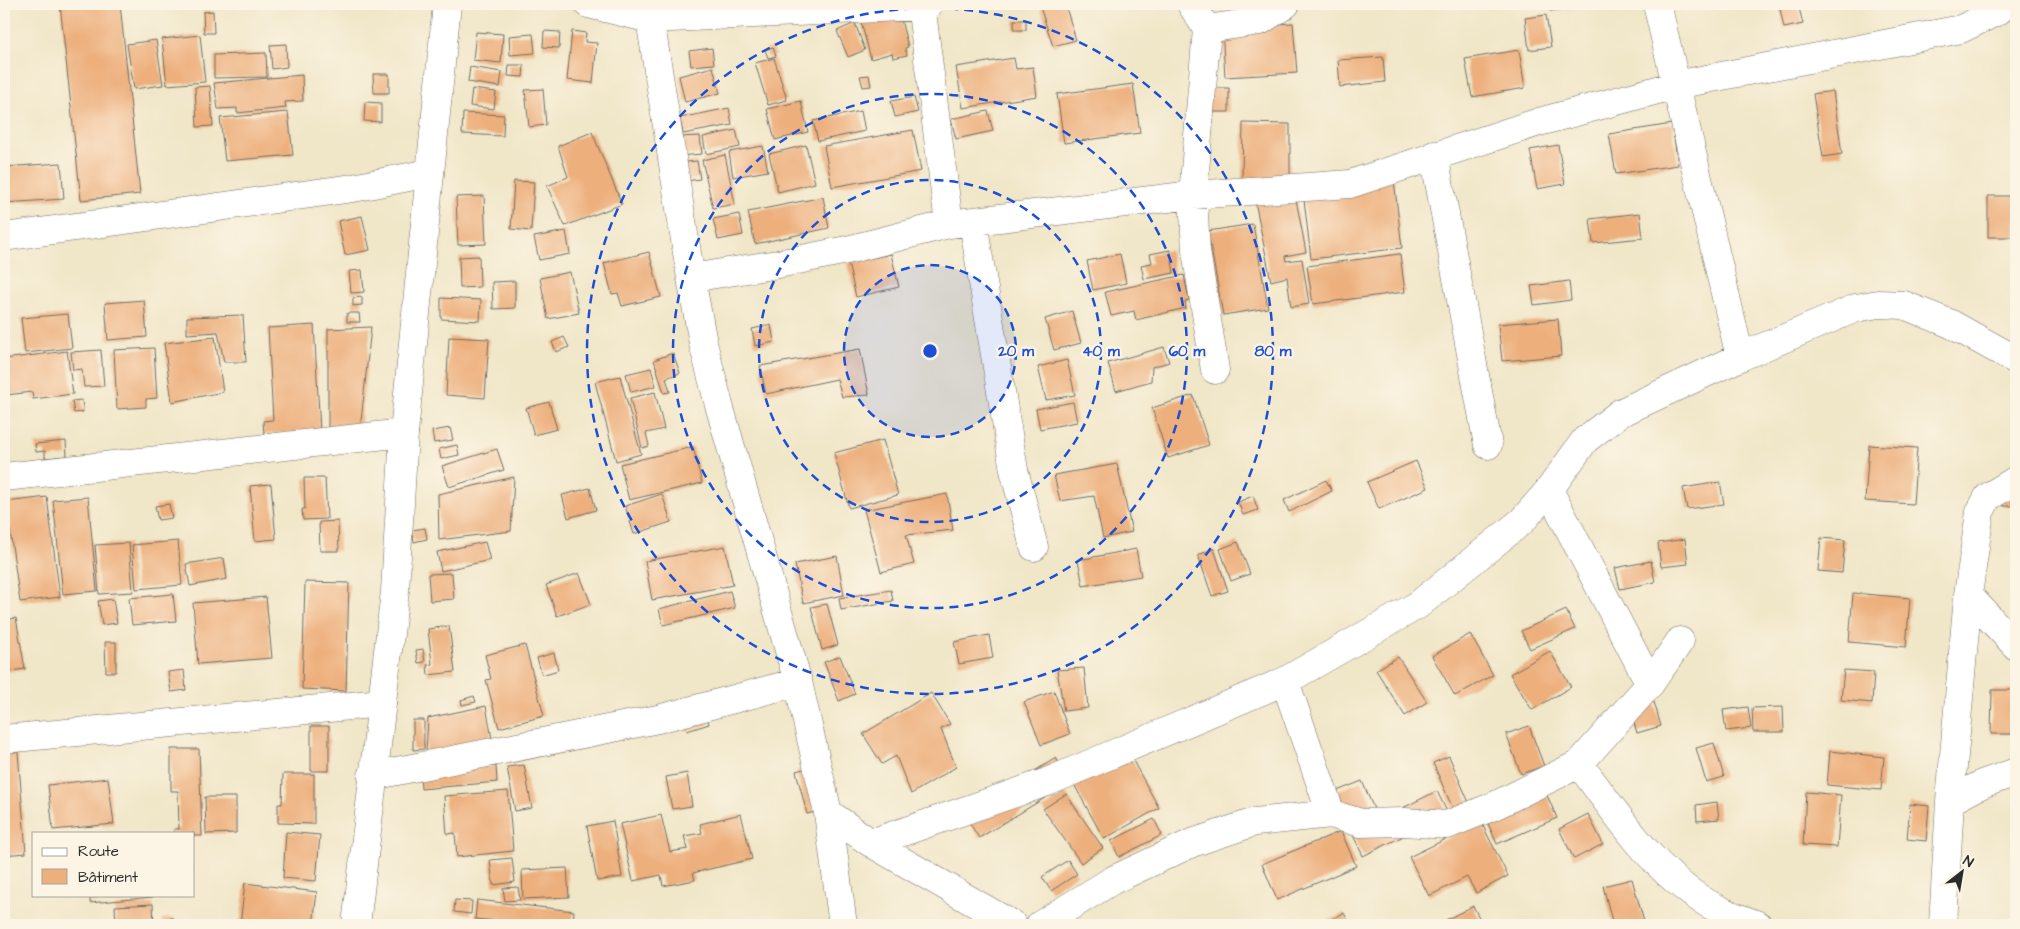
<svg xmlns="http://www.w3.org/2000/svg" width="2020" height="929" font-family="'Architects Daughter',sans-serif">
	<rect width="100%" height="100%" fill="#fcf5e5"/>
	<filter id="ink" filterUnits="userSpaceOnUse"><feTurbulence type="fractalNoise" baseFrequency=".02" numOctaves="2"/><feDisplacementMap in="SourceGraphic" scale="10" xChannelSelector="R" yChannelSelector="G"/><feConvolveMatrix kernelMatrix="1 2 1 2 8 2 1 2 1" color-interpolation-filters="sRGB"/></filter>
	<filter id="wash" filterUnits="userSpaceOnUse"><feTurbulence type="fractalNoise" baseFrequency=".0096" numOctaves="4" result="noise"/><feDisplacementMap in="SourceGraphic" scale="20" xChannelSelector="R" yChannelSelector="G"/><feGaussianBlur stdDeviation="1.12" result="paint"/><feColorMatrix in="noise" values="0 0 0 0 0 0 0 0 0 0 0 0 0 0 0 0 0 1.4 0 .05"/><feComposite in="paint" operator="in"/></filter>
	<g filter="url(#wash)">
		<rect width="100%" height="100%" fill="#f0e6c8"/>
		<g id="blocks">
			<path fill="#edaf7b" d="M60,4h60l20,190 -59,6z
				M1039,4h26l11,36 -23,6z
				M1548,4h43v1l-41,6z
				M1779,4h19l5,20 -19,4z
				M213,11l1,22h-10l-1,-21z
				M899,12l9,35 -3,1 2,7 -14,3 -1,-5 -21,6 -10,-37z
				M1546,15l5,32 -22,3 -4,-32z
				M1014,20h12v10h-12z
				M855,23l10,27 -17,7 -11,-26z
				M1293,23l4,50 -72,4 -3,-49z
				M544,31l16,1 -1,16 -16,-1z
				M572,31l14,2 -1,9 12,1 -4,40 -26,-3z
				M476,32l27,2 -2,29 -28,-3z
				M533,34l2,19 -25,2 -1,-19z
				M200,35l5,47 -38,3 -5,-46z
				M156,40l7,45 -29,4 -7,-45z
				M286,44l1,23 -15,2 -2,-24z
				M773,47l3,9 -8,2 -3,-8z
				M712,48l2,16 -23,2 -2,-15z
				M1519,50l6,38 -53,9 -7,-38z
				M266,53l1,24 -53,1v-23z
				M1383,57l2,25 -45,5 -2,-27z
				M774,58l13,42 -19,5 -13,-42z
				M1014,58l2,11 17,-2 4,29 -74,12 -7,-41z
				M509,65h15l-1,12 -15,-1z
				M470,67l32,5 -2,15 -32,-5z
				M713,67l7,26 -35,9 -6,-26z
				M373,74h16v19h-15z
				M302,75l1,26 -18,1 1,6 -49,5v-5l-19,1 -4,-26z
				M869,75l2,11 -8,1 -3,-11z
				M1133,84l7,49 -76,10 -7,-49z
				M210,86l3,40 -16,1 -2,-40z
				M1205,88h24v24h-24z
				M472,89l24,3 -2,17 -24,-3z
				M543,89l3,36 -17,2 -4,-37z
				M1833,91l9,63 -19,3 -10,-63z
				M914,97l4,15 -23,5 -4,-16z
				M801,101l7,31 -33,8 -8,-31z
				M365,102l16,1v19l-17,-1z
				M729,108l3,17 -49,9 -3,-16z
				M861,111l4,20 -47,10 -5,-20z
				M988,111l5,20 -37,8 -5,-20z
				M288,112l5,43 -68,6 -5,-43z
				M463,113l41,2 -1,21 -41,-2z
				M1243,123l47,1v56l-48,-1z
				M1672,124l6,41 -62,9 -7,-40z
				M736,130l4,17 -34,7 -3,-17z
				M913,130l8,41 -89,16 -8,-41z
				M592,132l30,72 -57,22 -18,-40 21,-9 -10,-31z
				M700,136l2,18 -23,2 -1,-19z
				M806,145l9,38 -37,9 -9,-38z
				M1558,145l7,39 -28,5 -7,-39z
				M763,146l5,25 -35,6 -4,-25z
				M725,155l10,49 -22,4 -11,-48z
				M697,161l3,18 -21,3 -2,-19z
				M61,163l3,36 -60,4v-36z
				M1394,180l8,68 -91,11 -8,-68z
				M514,181l20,1 -3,49 -20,-2z
				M1295,194l11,58 -21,4 1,5 16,-2 7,45 -18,3 -4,-30 -16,4 -16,-80z
				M484,196l2,48 -28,1 -2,-48z
				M1988,196h28v41h-28z
				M823,197l6,31 -74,16 -7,-32z
				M1640,213l3,25 -50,5 -3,-24z
				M739,214l4,21 -25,5 -5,-21z
				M362,216l8,34 -25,5 -7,-34z
				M1253,224l15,84 -45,7 -15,-84z
				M566,231l4,23 -31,6 -5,-23z
				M1170,250l4,23 -30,6 -3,-14 11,-2 -2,-9z
				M649,252l12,45 -39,9 -4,-13 -6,1 -8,-31z
				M891,254l8,33 -43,10 -8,-34z
				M1120,254l6,29 -33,7 -6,-29z
				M1400,254l5,38 -92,12 -6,-38z
				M479,256l1,31 -20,1 -1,-31z
				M362,270l2,22 -13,1 -2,-22z
				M570,272l9,41 -31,6 -8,-41z
				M1184,275l5,25 -4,1 1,7 -50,12 -2,-9 -23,5 -6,-24z
				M515,281v27l-22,1 -1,-27z
				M1569,281l2,19 -37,5 -3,-19z
				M362,297v8l-9,1v-8z
				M441,298l40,2 -1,21 -39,-2z
				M144,300l3,37 -39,3 -3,-37z
				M1072,311l9,32 -27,7 -9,-31z
				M347,313h12l1,9h-13z
				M68,314l4,34 -47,5 -4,-35z
				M243,315l3,47h-22l-6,-30 -31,2v-17z
				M1558,319l3,37 -59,5 -4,-37z
				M314,325l6,106 -56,3 -1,-13 10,-1 -5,-92z
				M771,325l3,17 -19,4 -3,-17z
				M371,327l-11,104 -32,2v-104z
				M215,337l8,55 -51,10 -8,-59z
				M449,337l40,2 -4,59 -39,-3z
				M564,337l5,10 -13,5 -4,-10z
				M1164,347l5,15 -17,5 -1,14 -35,10 -8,-28z
				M154,348l3,50 -11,1v8l-29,2 -3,-59z
				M860,349l9,46 -27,2 -5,-18 -71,15 -6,-28z
				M101,350l3,36 -20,1 -2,-18 -9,1 -2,-18z
				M67,351l6,43 -40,5 -1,-7 -26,3 -2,-36z
				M673,353l7,20 -14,5 4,14 -6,1 -10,-33z
				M1067,360l8,35 -29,5 -8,-33z
				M651,368l5,18 -25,6 -5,-18z
				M620,376l21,78 -25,7 -21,-79z
				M655,392l9,37 -18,4 3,13 -7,2 -12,-50z
				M1193,395l16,50 -41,13 -16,-50z
				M82,400l1,12 -9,1 -2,-12z
				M549,402l8,27 -23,6 -8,-27z
				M1073,402l4,20 -37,7 -4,-20z
				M450,428l3,12 -19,3 -2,-12z
				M883,440l15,55 -49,13 -15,-55z
				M66,441l1,15 -22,2v-7l-9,1 -1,-8z
				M457,445l2,10 -18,4 -2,-10z
				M1869,445l48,3 -4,56 -48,-3z
				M693,447l9,36 -73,17 -9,-36z
				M497,449l7,21 -55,17 -7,-21z
				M1416,461l12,27 -49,21 -12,-27z
				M1117,464l15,68 -29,6 -9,-42 -34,5 -6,-26z
				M2005,471l11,1v34h-13z
				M514,477l-3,54 -72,9 -1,-46z
				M304,478h21l2,41 -24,1 -1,-11h3z
				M1326,480l6,11 -43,21 -5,-12z
				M1720,482l4,22 -37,5 -4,-21z
				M271,484l5,55 -21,2 -5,-55z
				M590,488l6,22 -28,8 -6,-23z
				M662,494l9,28 -37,12 -9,-28z
				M947,494l6,36 -47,5 8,29 -33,8 -17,-62z
				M1253,496l5,14 -15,5 -5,-13z
				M47,497l13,100 -40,5 -14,-100z
				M88,497l9,94 -34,3 -10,-94z
				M169,504l3,14 -14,2 -3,-14z
				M338,521l1,30h-19l-1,-29z
				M425,528l2,11 -13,3 -2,-12z
				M1821,538l24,2 -3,33 -24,-2z
				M1685,539l3,25 -27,3 -3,-24z
				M178,541l4,44 -46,4 -4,-44z
				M485,542l5,18 -49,11 -4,-19z
				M1238,542l12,32 -19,7 -11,-32z
				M129,543l4,49 -34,2 -4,-49z
				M725,546l8,39 -81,15 -7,-39z
				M1136,549l5,27 -58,10 -5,-26z
				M1214,549l14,42 -16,5 -14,-41z
				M837,556l7,39 -41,8 -8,-39z
				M224,558l3,21 -37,7 -4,-22z
				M1651,561l4,21 -35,7 -5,-21z
				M452,573l2,26 -24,2 -2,-27z
				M579,573l12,31 -34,12 -11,-31z
				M305,582l44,1 -3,108 -44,-2z
				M891,590l2,11 -52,9 -2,-12z
				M730,591l5,17 -72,17 -4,-16z
				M1853,593l57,5 -4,49 -57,-5z
				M173,594l3,27 -44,4 -3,-27z
				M266,597l6,61 -74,6 -5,-61z
				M113,599l4,24 -15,2 -4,-24z
				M827,604l11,41 -16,5 -11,-43z
				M1566,610l9,19 -45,20 -9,-18z
				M16,618l9,51 -21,3v-52z
				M449,626l6,46 -27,3 -1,-10 5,-1 -4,-35z
				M1470,634l23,41 -38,21 -23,-40z
				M989,635l4,23 -34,6 -5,-22z
				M105,642h11v30h-10z
				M525,645l19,71 -45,12 -13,-48 5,-1 -6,-24z
				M423,649l2,13 -7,1 -2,-13z
				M1550,651l21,36 -39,23 -22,-36z
				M554,653l4,17 -16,5 -5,-17z
				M840,656l15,38 -16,7 -15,-39z
				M1398,657l29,45 -22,14 -29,-46z
				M1084,668l4,40 -24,3 -7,-41z
				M184,670l2,20 -15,2 -3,-20z
				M1844,670l30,2 -2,31 -31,-3z
				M1992,690h21l-1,44h-21z
				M1054,691l16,43 -29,11 -17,-43z
				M931,693l19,31 -9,5 15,38 -45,27 -15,-38 -14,8 -19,-30z
				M474,696l2,6 -14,3 -1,-5z
				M701,700l8,24 -22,7 -8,-23z
				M1654,702l7,24 -24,7 -7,-24z
				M486,706l6,33 -66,13 2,-34z
				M1748,707l3,21 -25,3 -3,-21z
				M1783,707l1,25h-31l-1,-24z
				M413,720h11v29l-11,1z
				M311,726h18v45h-18z
				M1529,726l15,40 -23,8 -15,-40z
				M1714,743l10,34 -18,5 -10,-34z
				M1126,748l33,60 -55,31 -34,-62z
				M171,749h28l3,87h-8v-3h-20v-4h5l-1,-38h-7z
				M1830,751l54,6 -3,33 -54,-5z
				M18,752l8,101 -22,2v-102z
				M1449,756l24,56 -16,6 -24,-55z
				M1056,758l15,24 -92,56 -15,-24z
				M524,765l8,43 -17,3 -8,-44z
				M819,765l12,43 -24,6 -11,-43z
				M496,766l1,16 -76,7 -1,-16z
				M687,773l5,33 -20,3 -6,-32z
				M283,774h31v50l-36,-1v-19h4z
				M108,778l6,46 -61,6 -5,-45z
				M1362,781l12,28 -25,10 -12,-28z
				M508,791l5,60 -56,6 -2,-24 -8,1 -3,-38z
				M1437,791l11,23 -85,42 -11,-23z
				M1806,792l35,3 -4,52 -34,-2z
				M1546,793l11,25 -60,26 -11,-25z
				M1066,794l37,54 -22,15 -38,-54z
				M205,797h31v36l-30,1z
				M1717,802l2,17 -22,2 -1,-16z
				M1910,804l19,2 -3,35 -19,-2z
				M741,814l11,45 -59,14 2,7 -32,6 -2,-11 -28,6 -13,-57 41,-9 9,37 18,-3 -4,-13 18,-3 -2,-9z
				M1588,814l15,30 -29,15 -15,-30z
				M1154,819l8,16 -43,22 -8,-16z
				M613,821l9,56 -25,4 -10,-55z
				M1481,822l27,54 -32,17 -9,-16 -38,19 -20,-39z
				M1341,831l15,35 -79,34 -15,-36z
				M286,832l34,3 -4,46 -33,-3z
				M512,858l3,24 -22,3 -3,-25z
				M1068,860l9,14 -26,17 -9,-14z
				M567,868l2,29 -46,2 -1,-29z
				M1632,879l13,46h-32l-10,-39z
				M245,883l72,9 -4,33h-73z
				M518,887l2,13 -15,1 -2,-13z
				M90,895h63v2l-63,6z
				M455,900l17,1 -1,13 -17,-2z
				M477,900l97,11 -1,14h-35l-63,-6z
				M153,904l1,21h-38l-1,-19z
				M1473,906l9,17 -5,2h-41z
				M1344,913l6,12h-30z
				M174,918l1,7h-13v-6z"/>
		</g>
	</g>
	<g filter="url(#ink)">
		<use href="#blocks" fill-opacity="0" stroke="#706c62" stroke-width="1"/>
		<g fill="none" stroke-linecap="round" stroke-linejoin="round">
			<defs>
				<path id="minor" d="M588,4l62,15 41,259 12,65 16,62 79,277 30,131 15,112
					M921,4l28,220
					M1191,4l16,25
					M1657,4l83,353
					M650,19l270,-13 9,-2
					M1434,155l54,290
					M973,222l41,248 20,77
					M4,237l349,-49 76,-15
					M691,278l87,-14 69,-14 102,-26 244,-29 14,-166 53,-8 26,-17
					M1215,370l-19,-119 -3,-56 157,-11 189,-62 137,-37 285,-56 37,-18 8,-7
					M4,477l400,-44
					M1549,490l101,194
					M1968,595l48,51
					M1285,681l46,133
					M4,739l378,-36
					M1579,764c40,52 77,113 137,144 13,7 28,12 42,17
					M372,776l286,-57 140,-37
					M1950,801l32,-17 34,-12
					M828,813l43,30 142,82
					M871,843l176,-61 238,-101 133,-76 104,-84 27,-31 36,-50 35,-27 120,-56 116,-49 22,-4 26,1 47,19 65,36
					M1040,925l73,-45 79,-37 63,-21 76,-8 30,9 44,-1 42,3 47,-19 85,-42 71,-80 30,-43
					M1943,925l7,-124 18,-206 12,-83 8,-15 28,-17"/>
				<path id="highway" d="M356,925l39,-334 9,-158 43,-429"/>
			</defs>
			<use href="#minor" stroke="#706c62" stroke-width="29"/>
			<use href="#highway" stroke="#706c62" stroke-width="29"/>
			<use href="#minor" stroke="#fff" stroke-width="28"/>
			<use href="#highway" stroke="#fff" stroke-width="28"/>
		</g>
	</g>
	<circle cx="930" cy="351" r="86" fill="#1d4ed8" fill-opacity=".12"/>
	<g fill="none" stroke="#1d4ed8" stroke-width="2.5" stroke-dasharray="9 6">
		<circle cx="930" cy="351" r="86"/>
		<circle cx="930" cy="351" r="171"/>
		<circle cx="930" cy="351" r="257"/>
		<circle cx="930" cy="351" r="343"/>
	</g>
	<circle cx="930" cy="351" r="8" fill="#1d4ed8" stroke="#fcf5e5" stroke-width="2.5"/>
	<g font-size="15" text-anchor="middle" font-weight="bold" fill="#1d4ed8" stroke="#fcf5e5" stroke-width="4.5" stroke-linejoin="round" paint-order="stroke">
		<text x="1016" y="356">20 m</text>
		<text x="1101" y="356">40 m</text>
		<text x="1187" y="356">60 m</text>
		<text x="1273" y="356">80 m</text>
	</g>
	<rect width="2020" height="929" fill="none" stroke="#fcf5e5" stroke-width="20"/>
	<rect x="32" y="832" width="162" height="65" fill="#fcf5e5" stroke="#a8a49b"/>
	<rect x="42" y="848" width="25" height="8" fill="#ffffff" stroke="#a8a49b"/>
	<text x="78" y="856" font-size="15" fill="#2b2b2b">Route</text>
	<rect x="42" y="869" width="25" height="15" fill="#edaf7b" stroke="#a8a49b"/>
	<text x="78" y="882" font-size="15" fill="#2b2b2b">Bâtiment</text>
	<g transform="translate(1962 872) rotate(31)" stroke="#fcf5e5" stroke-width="4" paint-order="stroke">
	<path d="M0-4L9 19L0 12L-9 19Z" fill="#2b2b2b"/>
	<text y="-8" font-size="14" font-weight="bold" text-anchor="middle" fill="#2b2b2b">N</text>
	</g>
</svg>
